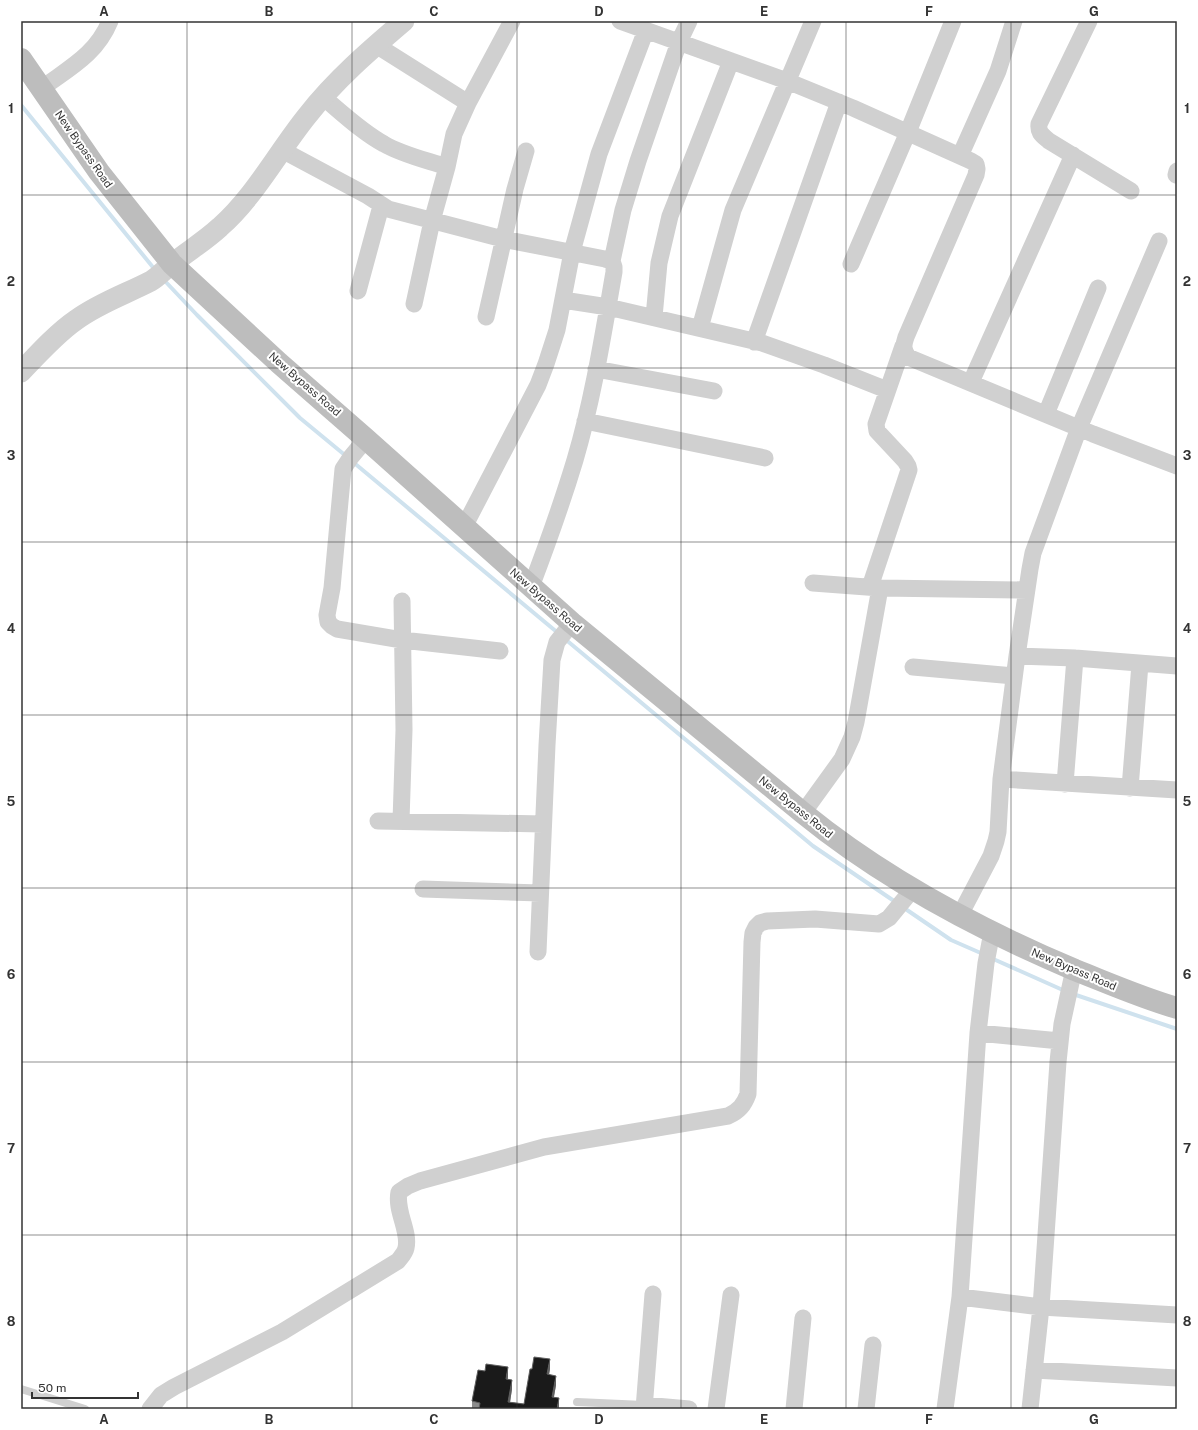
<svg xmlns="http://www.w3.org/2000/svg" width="1198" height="1430" font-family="'Public Sans',sans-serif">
	<rect width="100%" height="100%" fill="#fff"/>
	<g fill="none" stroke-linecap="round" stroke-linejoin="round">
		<path stroke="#cfe2ee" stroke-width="4" d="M21,105l135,166
			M163,279l34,36 103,103 46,38
			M353,462l205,171
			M565,639l248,207 84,57
			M907,910l44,30 32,14
			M991,958l74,33
			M1073,994l104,35"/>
		<path stroke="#d0d0d0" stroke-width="8" d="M21,1389l64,20
			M577,1402l67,3"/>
		<path stroke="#d0d0d0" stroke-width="17" d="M620,21l167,60 66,27 118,53 5,3 1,5 -1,6 -70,162c-3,9 -3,12 2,20l185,77 84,32
			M1089,21l-50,103c-1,9 3,11 10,17l82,50
			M376,45l92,58
			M41,89c28,-21 55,-34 69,-68
			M323,97c19,16 39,35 61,47 19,11 42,16 63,23
			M282,150l86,46 20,13 115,30 102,20 7,2 2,6v5c-11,63 -21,127 -39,188 -13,43 -28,85 -44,127
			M960,156l38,-85 16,-50
			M1176,175l1,-4
			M612,261l11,-51 15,-49 41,-119 10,-21
			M851,264l57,-132 45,-111
			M358,291l23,-85
			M563,300l45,7 154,36 62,22 63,25
			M414,304l18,-83 15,-54 7,-33 14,-31 44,-82
			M486,317l29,-128 11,-38
			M654,317l5,-54 11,-47 61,-155
			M700,328l33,-118 80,-189
			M754,342l85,-240
			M596,369l118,22
			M971,382l102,-227
			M1046,414l52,-126
			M585,421l180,37
			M366,439l-15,18 -8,12 -11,119 -5,27 1,7 4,4 5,3 65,11 98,11
			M464,527l74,-142 8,-21 11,-34 15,-78 27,-98 47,-124
			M813,583l67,5 147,2
			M870,587l39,-117 -1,-4 -3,-5 -28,-30 -1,-7 27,-78
			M1017,656l58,2 102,8
			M913,667l101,9
			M1001,779l176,11
			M1065,784l10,-126
			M1130,788l10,-124
			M803,813l39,-54 10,-22 4,-15 24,-134
			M378,821l165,3
			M401,821l3,-91 -2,-129
			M423,889l117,4
			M960,915l31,-59 5,-15 2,-9 3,-53 16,-123 13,-87 3,-16 46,-125 80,-187
			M538,952l9,-207 5,-85 5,-18 15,-19
			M978,1033l82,8
			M960,1297l81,10 136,8
			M1034,1370l143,8
			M644,1405l45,4
			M150,1409l11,-14 13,-8 108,-55 116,-71c3,-4 7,-8 8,-13 4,-17 -11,-37 -7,-56l9,-6 12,-5 124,-34 184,-31c11,-5 16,-11 20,-22l4,-152 1,-9 3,-6 4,-4 7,-2 48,-2 64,5 10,-6 23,-28
			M644,1409l9,-115
			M716,1409l15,-114
			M794,1409l9,-91
			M866,1409l7,-64
			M945,1409l15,-112 18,-264 8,-70 6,-31
			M1030,1409l11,-102 17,-245 4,-38 12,-55"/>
		<path stroke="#d0d0d0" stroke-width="21" d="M21,372c16,-17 36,-39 55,-52 23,-17 50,-26 75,-39 7,-4 14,-12 21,-17 16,-13 33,-23 48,-37 35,-31 58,-75 87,-111 28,-36 63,-66 97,-95"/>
		<path stroke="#bdbdbd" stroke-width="22" d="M21,59l78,113 73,92 107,99 87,76 206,184 231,190c81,66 175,116 272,157 33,13 67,28 102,38"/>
	</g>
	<path fill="#8c8c8c" d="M532,1369h18l-1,6 7,10 -2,12 4,12h-86v-8l36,-24v2l4,10 -2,13 14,2z"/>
	<path fill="#5f5f5f" d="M550,1359v10l-3,15v-10z
		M508,1367v10l-2,11v-9z
		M556,1376v9l-4,22v-10z
		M512,1380v9l-3,20 -1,-7z
		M559,1398v10l-1,1h-1z"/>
	<path fill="#1a1a1a" stroke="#5f5f5f" d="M534,1357l16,2 -3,15 9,2 -4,21 7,1 -2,11h-78l1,-6 -8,-2 6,-31 7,1 1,-7 22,3 -2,12 6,1 -4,22 16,2 6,-35h2z"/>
	<path fill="none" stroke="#333" stroke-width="1" stroke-opacity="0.55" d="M187,21v1388M352,21v1388M517,21v1388M681,21v1388M846,21v1388M1011,21v1388M21,195h1156M21,368h1156M21,542h1156M21,715h1156M21,888h1156M21,1062h1156M21,1235h1156"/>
	<g text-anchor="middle" stroke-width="4" stroke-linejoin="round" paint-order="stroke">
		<g font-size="11" fill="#333" stroke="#fff">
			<text transform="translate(84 149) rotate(55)" y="4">New Bypass Road</text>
			<text transform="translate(305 384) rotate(41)" y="4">New Bypass Road</text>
			<text transform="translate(546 600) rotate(41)" y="4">New Bypass Road</text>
			<text transform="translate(796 807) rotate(39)" y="4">New Bypass Road</text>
			<text transform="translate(1074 969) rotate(23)" y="4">New Bypass Road</text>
		</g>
	</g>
	<rect width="1198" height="1430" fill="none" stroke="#ffffff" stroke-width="44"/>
	<path d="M32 1392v6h106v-6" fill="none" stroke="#333333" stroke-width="2"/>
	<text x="38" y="1392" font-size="12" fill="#333333" stroke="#ffffff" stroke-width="3" paint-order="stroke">50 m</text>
	<rect x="22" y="22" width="1154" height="1386" fill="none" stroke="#333" stroke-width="1.5"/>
	<g font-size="13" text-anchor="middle" font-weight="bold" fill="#333">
		<text x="104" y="16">A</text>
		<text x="269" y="16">B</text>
		<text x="434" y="16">C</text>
		<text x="599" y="16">D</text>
		<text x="764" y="16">E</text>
		<text x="929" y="16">F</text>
		<text x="1094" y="16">G</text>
		<text x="11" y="113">1</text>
		<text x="1187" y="113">1</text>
		<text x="11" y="286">2</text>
		<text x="1187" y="286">2</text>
		<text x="11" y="460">3</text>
		<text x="1187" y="460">3</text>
		<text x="11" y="633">4</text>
		<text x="1187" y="633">4</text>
		<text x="11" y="806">5</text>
		<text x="1187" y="806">5</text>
		<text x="11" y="979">6</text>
		<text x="1187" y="979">6</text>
		<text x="11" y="1153">7</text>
		<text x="1187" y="1153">7</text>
		<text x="11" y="1326">8</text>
		<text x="1187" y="1326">8</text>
		<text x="104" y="1424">A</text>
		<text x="269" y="1424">B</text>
		<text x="434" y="1424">C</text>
		<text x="599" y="1424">D</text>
		<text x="764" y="1424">E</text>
		<text x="929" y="1424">F</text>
		<text x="1094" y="1424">G</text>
	</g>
</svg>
